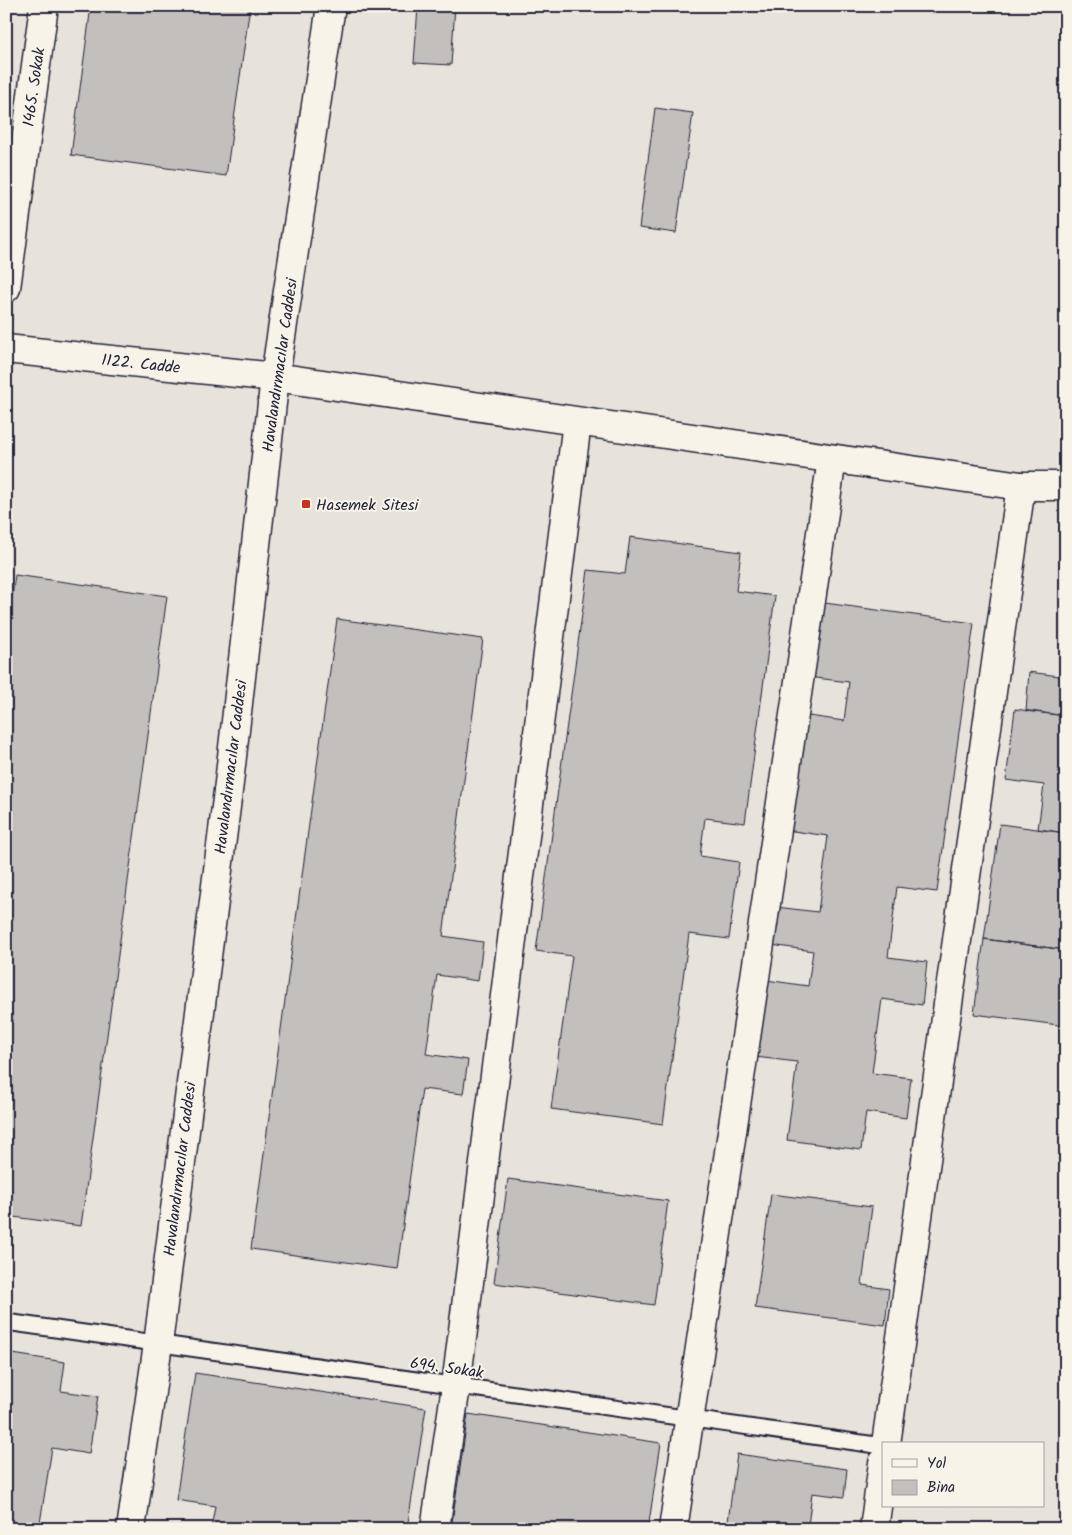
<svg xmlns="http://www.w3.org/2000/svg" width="1072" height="1535" font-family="Kalam,sans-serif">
	<rect width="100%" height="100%" fill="#f7f3e8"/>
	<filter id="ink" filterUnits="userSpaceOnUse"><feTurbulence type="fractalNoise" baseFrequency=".02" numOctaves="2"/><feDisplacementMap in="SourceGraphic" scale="10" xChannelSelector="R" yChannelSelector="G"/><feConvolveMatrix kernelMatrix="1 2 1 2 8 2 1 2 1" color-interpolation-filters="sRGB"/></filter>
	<g filter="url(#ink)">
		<path fill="#e7e3db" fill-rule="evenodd" d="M6,6h1060v1523h-1060zM883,1444h160v62h-160z"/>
		<path fill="#c2bfbd" stroke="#22223b" d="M91,6h159l-24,170 -155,-21z
			M418,6h37l-4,59 -37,-2z
			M655,108l38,5 -17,120 -37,-5z
			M630,537l111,15 -5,39 39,5 -30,227 -40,-5 -5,38 39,6 -10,77 -40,-5 -26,190 -112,-15 21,-153 -36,-5 52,-381 37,4z
			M15,575l152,21 -86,630 -75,-10v-575z
			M817,602l157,21 -37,269 -40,-5 -9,70 39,5 -5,43 -40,-6 -10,74 39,5 -5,40 -40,-6 -5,38 -74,-10 10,-78 -42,-5 11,-77 42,6 5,-35 -42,-6 5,-38 42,5 10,-76 -42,-6 16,-115 42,6 5,-39 -42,-5z
			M337,619l146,20 -40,297 40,6 -5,39 -41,-6 -11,79 42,6 -5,34 -41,-5 -25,180 -146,-20z
			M1066,627v89l-40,-5 3,-39 30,4z
			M1015,709l51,7v117l-28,-4 6,-44 -38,-5z
			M1000,824l66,9v117l-82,-11z
			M984,939l82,11v76l-92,-12z
			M508,1179l160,22 -14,104 -160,-22z
			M771,1194l101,13 -10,78 27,4 -4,36 -130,-17z
			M6,1353l59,9 -4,29 37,5 -9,58 -37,-6 -13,81h-33z
			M195,1373l231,35 -19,121h-196l4,-23 -39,-6z
			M468,1414l193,29 -13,86h-197z
			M737,1454l110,15 -3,28 -32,-4 -4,33 24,3h-105z"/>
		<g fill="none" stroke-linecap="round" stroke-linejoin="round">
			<defs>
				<path id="service" d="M6,1322l877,124"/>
				<path id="minor" d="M6,288l38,-282
					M886,1444l135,-958
					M435,1529l21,-143 121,-964
					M673,1529l159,-1070
					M874,1529l9,-66"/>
				<path id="tertiary" d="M131,1529l27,-185 71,-561 46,-406 56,-371"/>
				<path id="secondary" d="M6,349l269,28 746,109h45"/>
			</defs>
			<use href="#service" stroke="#22223b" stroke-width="19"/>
			<use href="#minor" stroke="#22223b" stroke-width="31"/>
			<use href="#tertiary" stroke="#22223b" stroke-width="31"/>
			<use href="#secondary" stroke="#22223b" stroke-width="31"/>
			<use href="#service" stroke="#f7f3e8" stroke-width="15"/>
			<use href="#minor" stroke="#f7f3e8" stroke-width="28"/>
			<use href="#tertiary" stroke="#f7f3e8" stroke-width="28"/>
			<use href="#secondary" stroke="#f7f3e8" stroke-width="28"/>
		</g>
	</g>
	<rect fill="#c8321e" stroke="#f7f3e8" stroke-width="2" x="301" y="499" width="10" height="10" rx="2.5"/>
	<g text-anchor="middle" stroke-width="4" stroke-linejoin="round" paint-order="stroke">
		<g font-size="16" fill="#22223b" stroke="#f7f3e8">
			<text transform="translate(33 87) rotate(-82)" y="6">1465. Sokak</text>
			<text transform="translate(141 363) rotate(6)" y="6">1122. Cadde</text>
			<text transform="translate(279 365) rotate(-82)" y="6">Havalandırmacılar Caddesi</text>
			<text transform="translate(230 767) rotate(-83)" y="6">Havalandırmacılar Caddesi</text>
			<text transform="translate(179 1169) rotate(-83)" y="6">Havalandırmacılar Caddesi</text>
			<text transform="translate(447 1367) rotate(8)" y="6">694. Sokak</text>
		</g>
		<g font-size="16" fill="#22223b" stroke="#f7f3e8" text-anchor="start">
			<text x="316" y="510">Hasemek Sitesi</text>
		</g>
	</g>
	<rect width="1072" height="1535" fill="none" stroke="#f7f3e8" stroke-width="25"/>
	<rect x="12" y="12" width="1047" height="1510" fill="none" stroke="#22223b" stroke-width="2" filter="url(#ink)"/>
	<rect x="882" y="1442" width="162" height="65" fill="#f7f3e8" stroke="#a29fa3"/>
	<rect x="892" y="1459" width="25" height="8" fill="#f7f3e8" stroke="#a29fa3"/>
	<text x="927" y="1468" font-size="15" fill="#22223b">Yol</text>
	<rect x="892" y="1480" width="25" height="15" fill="#c2bfbd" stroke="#a29fa3"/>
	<text x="927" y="1492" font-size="15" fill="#22223b">Bina</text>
</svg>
